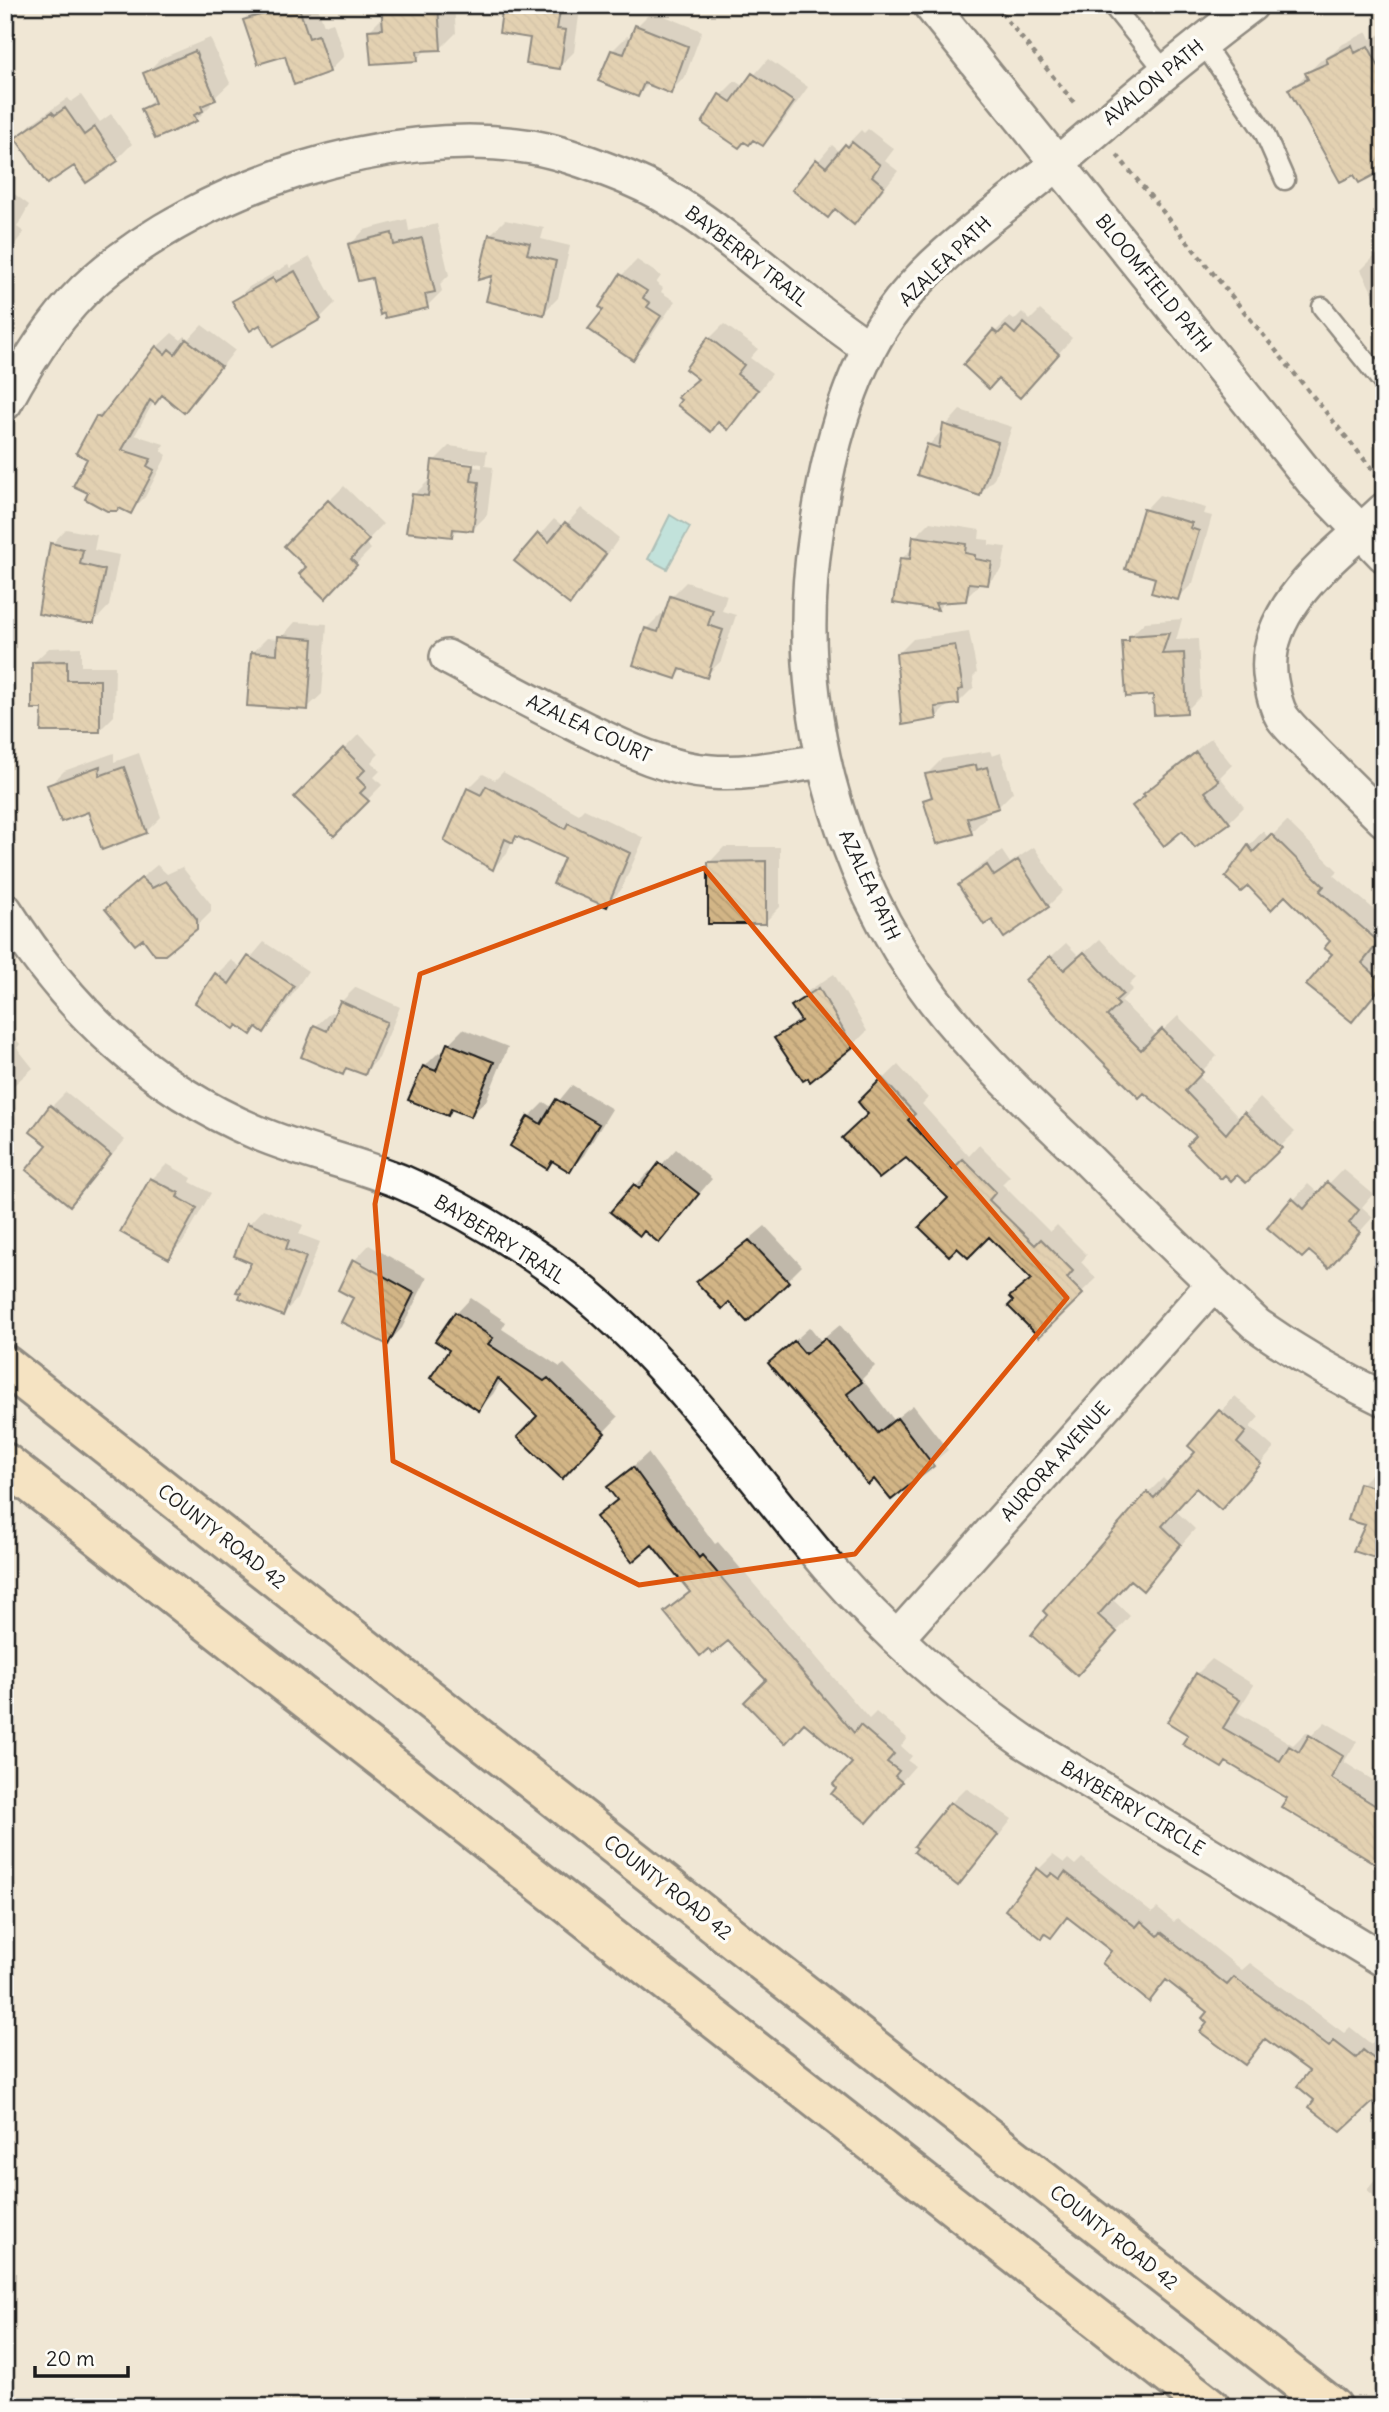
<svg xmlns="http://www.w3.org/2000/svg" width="1389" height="2412" font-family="Delius,sans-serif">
	<defs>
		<pattern id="building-back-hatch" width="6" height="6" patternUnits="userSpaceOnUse" patternTransform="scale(1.75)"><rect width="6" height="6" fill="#d2b586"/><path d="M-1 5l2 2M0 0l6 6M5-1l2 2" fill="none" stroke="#b49b73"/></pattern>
	</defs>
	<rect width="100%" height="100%" fill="#f0e7d5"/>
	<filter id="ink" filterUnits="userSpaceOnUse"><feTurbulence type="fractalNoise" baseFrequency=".0143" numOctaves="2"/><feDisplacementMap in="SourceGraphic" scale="14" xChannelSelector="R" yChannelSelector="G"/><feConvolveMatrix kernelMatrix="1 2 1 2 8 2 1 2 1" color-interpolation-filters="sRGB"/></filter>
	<g filter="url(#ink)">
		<path fill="#8adce2" stroke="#5e8f93" stroke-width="2" d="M670,515l20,12 -23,42 -19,-10z"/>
		<path fill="#0003" fill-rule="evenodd" d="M262,5h55l7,20 9,-3 11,34 -15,15 -43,-17 -41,-33z
			M383,5h71l2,28 -15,15 -14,1 -10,10 -47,-29 14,-14z
			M505,5h68l-2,10 8,1 -5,36 -15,15z
			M652,11l50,20 -17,46 -15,15 -21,-8 -11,11 -26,-44 15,-15 5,2 5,-12z
			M1367,32l3,7 14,-6v24l-1,-2 -4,1 5,9v102l-93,-78 31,-30 11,-6 10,-9z
			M210,38l20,45 -20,19 1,3 -15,15 -53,-11 12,-12 -10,-23 15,-15z
			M768,59l40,28 -30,42 -15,15 -42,-49 14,-14 9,6z
			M81,95l19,27 11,-8 21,30 -15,15 -30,22 -13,-18 -57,-25 15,-15 36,-25 3,4z
			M868,129l26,20 -9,12 13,10 -29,37 -15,14 -18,-14 -41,-19 37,-44 8,7 21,-22 3,3z
			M5,187l24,18 -12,22 7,5 -19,25z
			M407,219l2,12 28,-7 12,51 -9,9 2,7 -15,15 -54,-30 -23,-31 14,-15z
			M505,220l39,8 -3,11 29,7 -12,52 -15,15 -49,-39 -4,-39z
			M1384,251v65l-23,-46 15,-15z
			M310,257l25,46 -15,15 -47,26 -12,-21 -27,-22 15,-14 39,-22 2,3z
			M637,260l24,16 -5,7 7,5 -2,4 14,9 -28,42 -14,15 -28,-49 -4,-2 21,-32z
			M1040,310l32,28 -37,43 -40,-49 15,-15 4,3 8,-8 8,8z
			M724,324l34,25 -8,9 22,16 -29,39 -15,15 -45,-28 17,-22 10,-40z
			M202,325l33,25 -36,46 -15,15 -21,-17 -9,7 -19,34 29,9 -3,7 6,4 -22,42 -15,15 -40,-19v-34l7,-42 15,-15 2,1 43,-56 15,-14 9,7 4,-4 4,3z
			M960,410l52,17 -18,52 -15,15 -50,-49z
			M449,446l38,5 -2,15 8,1 -6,48 -15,15 -13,-2 -8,8 -37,-41 15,-15h3l2,-19zM444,460l38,4v4l-38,-5z
			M344,486l39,38 -18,19 6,6 -46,47 -16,-29 20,-66z
			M1159,495l47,13 -2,6 8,2 -19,67 -15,15 -21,-21 -12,-67z
			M581,508l38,30 -35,50 -14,15 -53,-42 37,-42 10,8z
			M930,522l50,8 -1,9 10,1v5l17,2 -4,22 -15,15h-7l-15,15 -20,2 -7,8 -43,-7 6,-43 13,-12 1,-10z
			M66,529l31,6 -3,15 25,5 -10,51 -15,16 -42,-78z
			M686,582l41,13 -5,16 14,4 -15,46 -15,15 -22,-7 -8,8 -30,-48 15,-15 4,2 6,-19z
			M1182,619l-6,21 22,-1 3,57 -15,15 -31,-18 -31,-51 21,-20z
			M295,622l32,2 -5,70 -15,14 -55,-55 15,-15 13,1z
			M969,631l8,42 -4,4 1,10 -15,15 -9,1 -14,14 -38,-63 15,-15z
			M81,647v19h34l-1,50 -15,15 -56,-24 -9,-45 15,-14z
			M359,734l20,20 -8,8 9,9 -6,6 8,8 -48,49 -37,-37z
			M1211,738l21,27 -12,12 24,30 -15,15 -34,24 -13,-17 -48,-23 26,-27z
			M990,751l2,5 9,-3 12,39 -15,15 -14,4 2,6 -15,15 -46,-31 8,-8 -6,-19 15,-15z
			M114,753v9l25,-9 22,64 -15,15 -57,-23 -40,-23 15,-15z
			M503,772l76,42 5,-5 60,29 -23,52 -14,15 -41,-48 -48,-22 -6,6 -5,13 -14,14 -25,-79 15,-15 12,6z
			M1287,821l51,50 -4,4 50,43v20l-8,9 8,7v30l-33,36 -18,-80 -47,-47 -59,-17 22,-30 14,-15 6,8z
			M724,847h56v60l-15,15 -55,-60z
			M1034,847l29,44 -15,15 -44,29 -12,-17 -32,-33 15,-15 27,-19 8,12z
			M157,865l10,9 15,-7 29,37v8l-15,15 -74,-33z
			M1100,939l36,39 -7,7 4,4 -12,12 36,35 21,-20 39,40 -19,19 42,44 20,-21 35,34 -49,49 -47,-45 -157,-171 24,-22 14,14z
			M264,942l44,29 -30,45 -15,14 -6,-4 -20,-3 -21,-48 15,-15 11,8z
			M834,974l33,57 -15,15 -75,-8 24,-20 -8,-12 15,-15z
			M356,987l44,20 -21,51 -15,15 -15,-6 -6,6 -27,-47 15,-14 6,2 4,-12z
			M5,1026l15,18 -3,4 16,20 -28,25z
			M463,1029l45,18 -22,54 -15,14 -18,-7 -6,6 -23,-47 15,-15 5,2 4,-10z
			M898,1065l30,33 -6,6 47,52 10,-11 31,31 -8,8 48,48 7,-7 30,30 -6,7 15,16 -57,56 -28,-37 21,-19 -82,-80 -90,-96z
			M572,1085l40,24 -28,46 -14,15 -17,-10 -6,6 -18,-49 15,-15 9,6z
			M66,1092l59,48 -55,64 -21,-59 2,-38z
			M676,1149l36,30 -53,61 -24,-54 15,-15 3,3z
			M167,1164l25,14 -2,4 21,11 -28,49 -15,15 -46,-26 30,-52z
			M1343,1169l30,25 -11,13 11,10 -44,49 -20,-17 -40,-21 39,-44 11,10z
			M263,1209l40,16 -4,9 21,8 -23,57 -14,15 -30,-52 -4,-38z
			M765,1226l37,40 -15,15 -58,19 -30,-18z
			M369,1245l58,33 -25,50 -14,15 -33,-83z
			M1384,1272v34l-13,-5z
			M471,1298l35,24 -4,7 58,38 4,-3 54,53 -42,44 -37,-45 -37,-37 -9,15 -14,15 -27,-59 -15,-10 20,-27z
			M840,1325l35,41 -13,13 32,41 19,-15 35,45 -57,48 -121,-135 40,-36 11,14z
			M1235,1396l24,21 -9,10 24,21 -38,45 -39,-7 -22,24 20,19 -52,59 -12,-10 -19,21 18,17 -39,43 -45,-48 102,-118 15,-15 6,6 28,-32 -7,-6z
			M648,1453l67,91 3,-2 151,177 7,-7 31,26 -6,8 11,10 -4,5 7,5 -48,55 -12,-58 -87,-83 -40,-41 -61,-27 24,-22 -38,-47 -55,-26 20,-19 -9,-10z
			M1376,1469l8,2v88l-17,-35 -6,-40z
			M1212,1659l42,26 -17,27 56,33 13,-13 5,4 14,-14 32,19 -13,21 40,25v73l-194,-126 7,-60z
			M966,1788l46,31 -39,50 -15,15 -38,-36 31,-45z
			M1053,1855l11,8 4,-4 7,6 7,-7 70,55 5,-5 17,14 3,-4 65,52 8,-7 94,70 6,-6 21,17 8,-8 5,4v60h-67l-5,-29 -45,-33 -22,25 -35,-41 -1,-10 -41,-33 -19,21 -35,-49 -45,-35 -18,20 -13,-66z
			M1384,2169v35l-17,-14z"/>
		<path fill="url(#building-back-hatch)" stroke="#1c1c1c" stroke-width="2" d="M260,5h38l11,33 9,-3 12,37 -36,13 -9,-29 -27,8 -15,-44 20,-6z
			M381,5h57l3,45 -24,1 1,10 -47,3 -3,-34 15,-1z
			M503,5h58l-4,24 9,1 -6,39 -34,-5 4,-26 -31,-5z
			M635,25l53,21 -17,48 -27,-11 -6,14 -40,-16 13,-31 13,4z
			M1352,45l3,8 13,-7 16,30v94l-25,13 -5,-8 -14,7 -52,-93 20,-10 -3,-6 23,-10 -2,-4z
			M195,51l21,49 -15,6 2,5 -9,4 3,6 -42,18 -14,-30 14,-6 -12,-30z
			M752,73l42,29 -31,44 -10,-6 -4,5 -5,-3 -5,6 -37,-25 17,-29 12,8z
			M65,108l19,27 11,-8 23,34 -32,22 -12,-17 -27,18 -32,-46 37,-26 3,3z
			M852,142l28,23 -8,11 12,10 -30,39 -19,-16 -7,9 -36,-28 24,-31 10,8 19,-23 3,3z
			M392,233l2,12 28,-7 13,54 -10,2 3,14 -43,10 -1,-5 -4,2 -8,-37 -14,3 -10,-37z
			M489,234l41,9 -3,11 29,7 -12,54 -58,-14 6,-25 -14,4z
			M295,271l26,48 -48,28 -13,-22 -10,6 -18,-30 41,-23 2,4z
			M620,274l27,17 -4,7 7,5 -3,4 14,9 -28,44 -45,-31 15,-19 -4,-3z
			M1024,323l35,31 -39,44 -22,-19 -9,10 -26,-24 30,-35 5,4 8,-8 9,8z
			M708,337l36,28 -7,9 21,16 -30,40 -10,-8 -7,10 -34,-27 4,-5 -4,-3 21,-18 -13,-10z
			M186,339l35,27 -37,47 -22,-18 -7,9 -5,-4 -28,50 29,9 -4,7 7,4 -23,44 -12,-6 -2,3h-10l-22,-12 3,-6 -15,-7 14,-27 -11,-6 20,-37 4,2 56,-72 9,8 4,-5 6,5z
			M943,424l55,18 -18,54 -63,-21 10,-31 12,4z
			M432,460l41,5 -2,16 8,1 -6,49 -20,-2 -1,8 -46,-5 6,-38 16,2z
			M328,500l41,40 -18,19 6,6 -32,34 -26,-25 7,-7 -22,-21z
			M1143,509l49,14 -2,5 9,3 -21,69 -27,-7 4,-15 -30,-9z
			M565,522l41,32 -36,51 -56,-44 24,-28 11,9z
			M913,536l53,8 -1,9 10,2v4l17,3 -4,23 -19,-2 -3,18 -31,2 3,7 -45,-7 7,-45 10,1z
			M50,543l33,7 -3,14 25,6 -11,53h-10l-46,-9z
			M670,596l43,14 -5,15 15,5 -16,48 -27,-9 -4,10 -43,-14 12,-37 13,4z
			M1169,633l-7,21 22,-1 3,60 -33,2 -1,-20 -27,2 -4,-56h7v-5z
			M278,636l35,3 -5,71 -61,-4 4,-54 26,2z
			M955,645l8,44 -5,1 1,14 -24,3 2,12 -35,6 -6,-72z
			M67,661v19h33v52h-59l1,-23h-10v-47z
			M343,748l22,22 -8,8 9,9 -6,6 9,8 -35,35 -40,-39z
			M1196,752l23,29 -14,11 25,31 -35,25 -13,-17 -18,15 -32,-40 13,-10 -2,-2z
			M976,765l1,5 10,-3 12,41 -32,10 5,16 -35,10 -14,-44 9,-3 -7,-23z
			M100,766l-1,10 25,-9 23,66 -45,17 -14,-38 -27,10 -14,-37z
			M486,786l79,43 3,-6 62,30 -23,54 -54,-23 11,-26 -48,-22 -3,7 -8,-4 -12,31 -49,-29 23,-53 14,7z
			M1271,834l53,52 -4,5 59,51 -17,21 22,20 -32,39 -46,-37 26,-31 -8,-6 6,-7 -45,-45 -14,14 -23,-24 -7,6 -16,-15 23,-32 5,7z
			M1018,860l31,47 -45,31 -12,-18 -8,5 -26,-40 29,-20 7,11z
			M766,861v63h-58v-62z
			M141,878l11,10 14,-7 31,38v10l-32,26h-10l-12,-16 -8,6 -30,-36z
			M1084,952l39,42 -8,7 4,4 -12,11 34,34 21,-21 41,43 -18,19 41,43 18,-22 38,36 -36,35 -9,-8 -6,6 -6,-6 -4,4 -34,-34 9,-9 -52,-43 -5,5 -84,-84 -30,-34 25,-24 14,14z
			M248,956l46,30 -30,47 -8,-6 -5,8 -14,-10 -3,4 -39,-26 20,-30 14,11z
			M819,988l34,59 -43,35 -2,-4 -5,3 -29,-43 27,-17 -10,-15z
			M340,1001l47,21 -22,53 -19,-7 -3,7 -42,-18 13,-32 13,6z
			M447,1043l47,19 -23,55 -20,-8 -3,7 -40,-16 15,-34 13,5z
			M882,1078l33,36 -7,6 45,49 10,-10 33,33 -7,8 46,45 6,-6 32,32 -6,7 16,16 -44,43 -31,-31 5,-5 -4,-4 22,-18 -42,-42 -21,21 -11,-10 -8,8 -30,-29 29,-29 -42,-40 -27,21 -37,-41 26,-24 -10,-12z
			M556,1099l43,25 -29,48 -18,-11 -5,8 -37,-23 18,-30 13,8z
			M50,1105l61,50 -41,51 -44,-36 21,-25 -17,-13z
			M659,1163l40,31 -40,49 -15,-12 -4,5 -30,-24 24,-28 5,5z
			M150,1178l29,15 -2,4 20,11 -28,51 -49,-27z
			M1327,1182l32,28 -10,13 11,9 -31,36 -20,-17 -7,7 -35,-30 25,-30 12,11z
			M247,1223l42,17 -3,9 20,8 -23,59 -44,-18 2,-5 -5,-1 15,-29 -17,-7z
			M749,1240l40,42 -42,40 -18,-20 -7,7 -26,-27z
			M353,1259l61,34 -26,52 -47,-23 12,-24 -15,-8z
			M455,1312l38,26 -5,6 56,37 4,-3 57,55 -43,46 -45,-42 20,-21 -39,-38 -19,33 -49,-33 19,-28 -14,-9z
			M825,1338l37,44 -15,12 31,39 19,-15 37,48 -43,34 -17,-21 -6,6 -28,-37 -72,-85 26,-22 11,13z
			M1219,1410l27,22 -9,11 24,21 -40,46 -25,-22 -34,38 19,18 -38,47 -13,-11 -32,35 19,17 -40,44 -46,-41 16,-20 -4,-4 104,-119 7,6 41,-46 -7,-6z
			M633,1467l66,91 3,-3 152,178 6,-8 34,29 -7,8 12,9 -4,5 7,6 -35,41 -36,-29 5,-6 -3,-4 19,-21 -48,-40 -19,21 -41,-42 22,-22 -38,-39 -16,13 -4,-5 -8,7 -36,-44 26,-20 -38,-47 -20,17 -36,-45 21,-17 -10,-13z
			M1359,1483l22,6 3,-5v77l-31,-10 12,-26 -17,-5z
			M1196,1673l44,27 -17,28 57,33 9,-15 10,6 10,-17 34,21 -12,22 53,33v58l-103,-62 6,-9 -61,-36 -4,6 -40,-24 6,-9 -21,-13z
			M950,1802l48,33 -40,51 -44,-34 3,-4 -3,-2z
			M1037,1868l11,9 4,-4 8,6 5,-7 71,55 5,-6 17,15 3,-4 66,53 7,-8 95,70 5,-6 22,17 7,-8 21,17v44l-11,-9 -32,30 -32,-25 5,-7 -17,-14 12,-15 -44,-32 -20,26 -45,-33 7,-9 -5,-5 5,-6 -41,-32 -17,22 -47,-39 9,-12 -44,-34 -16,21 -6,-4 -3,5 -37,-29z"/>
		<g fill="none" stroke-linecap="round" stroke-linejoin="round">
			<defs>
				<path id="lane" d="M1112,5l53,66
					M1202,42l62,90 21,48
					M1322,307l62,77"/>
				<path id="street" d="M930,5l385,479 69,71
					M1251,5c-67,50 -130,104 -194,159 -55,46 -125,91 -167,151 -44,62 -63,144 -74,219 -25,162 18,335 118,466 44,57 98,106 150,156 57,57 114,114 173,169 41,29 82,53 127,74
					M5,403c23,-43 52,-90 90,-123 108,-95 295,-156 437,-133 33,6 66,19 96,31 53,22 96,58 140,93 33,27 66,53 101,77
					M1384,510c-46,44 -126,99 -113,171 2,12 5,26 11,36 9,13 23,24 33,35 23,23 46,46 69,68
					M447,657c46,25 92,49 138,72 40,19 81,40 126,43 37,3 75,-6 112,-11
					M5,910c63,99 143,177 253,223 47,20 99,30 146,50 49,21 97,49 141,80 115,79 193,199 283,304 58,66 123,124 195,174l361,219
					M897,1638l316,-354"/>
				<path id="highway" d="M5,1365l753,593 574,449
					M5,1463l1205,944"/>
			</defs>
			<use href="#lane" stroke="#1c1c1c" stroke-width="23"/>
			<use href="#street" stroke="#1c1c1c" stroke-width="38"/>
			<use href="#highway" stroke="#1c1c1c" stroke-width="44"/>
			<path stroke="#1c1c1c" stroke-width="4.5" stroke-dasharray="5 5" stroke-linecap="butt" d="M995,5l81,100
				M1117,155l264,325"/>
			<use href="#lane" stroke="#fdfcf7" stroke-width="18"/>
			<use href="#street" stroke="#fdfcf7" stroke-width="33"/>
			<use href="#highway" stroke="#faddab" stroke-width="38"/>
		</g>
	</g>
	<path d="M0 0H1389V2412H0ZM704,868l227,272 136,158 -212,256 -216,31 -246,-124 -18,-257 45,-230z" fill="#f0e7d5" fill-opacity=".55" fill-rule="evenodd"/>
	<path fill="none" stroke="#de560d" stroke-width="5" stroke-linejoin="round" d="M704,868l227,272 136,158 -212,256 -216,31 -246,-124 -18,-257 45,-230z"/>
	<g text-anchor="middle" stroke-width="7" stroke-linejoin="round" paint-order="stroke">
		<g font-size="19" fill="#1c1c1c" stroke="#fdfcf7">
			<text transform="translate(1153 82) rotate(-39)" y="7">AVALON PATH</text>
			<text transform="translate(747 256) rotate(38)" y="7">BAYBERRY TRAIL</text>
			<text transform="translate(945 261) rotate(-44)" y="7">AZALEA PATH</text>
			<text transform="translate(1154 283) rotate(51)" y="7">BLOOMFIELD PATH</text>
			<text transform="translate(589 728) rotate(25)" y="7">AZALEA COURT</text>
			<text transform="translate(870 885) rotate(65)" y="7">AZALEA PATH</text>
			<text transform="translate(500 1239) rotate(32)" y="7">BAYBERRY TRAIL</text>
			<text transform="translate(1055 1461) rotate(-48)" y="7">AURORA AVENUE</text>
			<text transform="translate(222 1536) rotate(38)" y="7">COUNTY ROAD 42</text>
			<text transform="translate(1133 1808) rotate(31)" y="7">BAYBERRY CIRCLE</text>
			<text transform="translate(668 1887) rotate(38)" y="7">COUNTY ROAD 42</text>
			<text transform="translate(1114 2237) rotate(38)" y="7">COUNTY ROAD 42</text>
		</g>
	</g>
	<rect width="1389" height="2412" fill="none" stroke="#fdfcf7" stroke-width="28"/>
	<rect x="14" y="14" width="1361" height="2384" fill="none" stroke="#1c1c1c" stroke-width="2.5" filter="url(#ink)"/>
	<path d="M35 2366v10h93v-10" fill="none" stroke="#1c1c1c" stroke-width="3.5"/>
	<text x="46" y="2366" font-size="21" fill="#1c1c1c" stroke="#fdfcf7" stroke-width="5" paint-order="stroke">20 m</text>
</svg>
